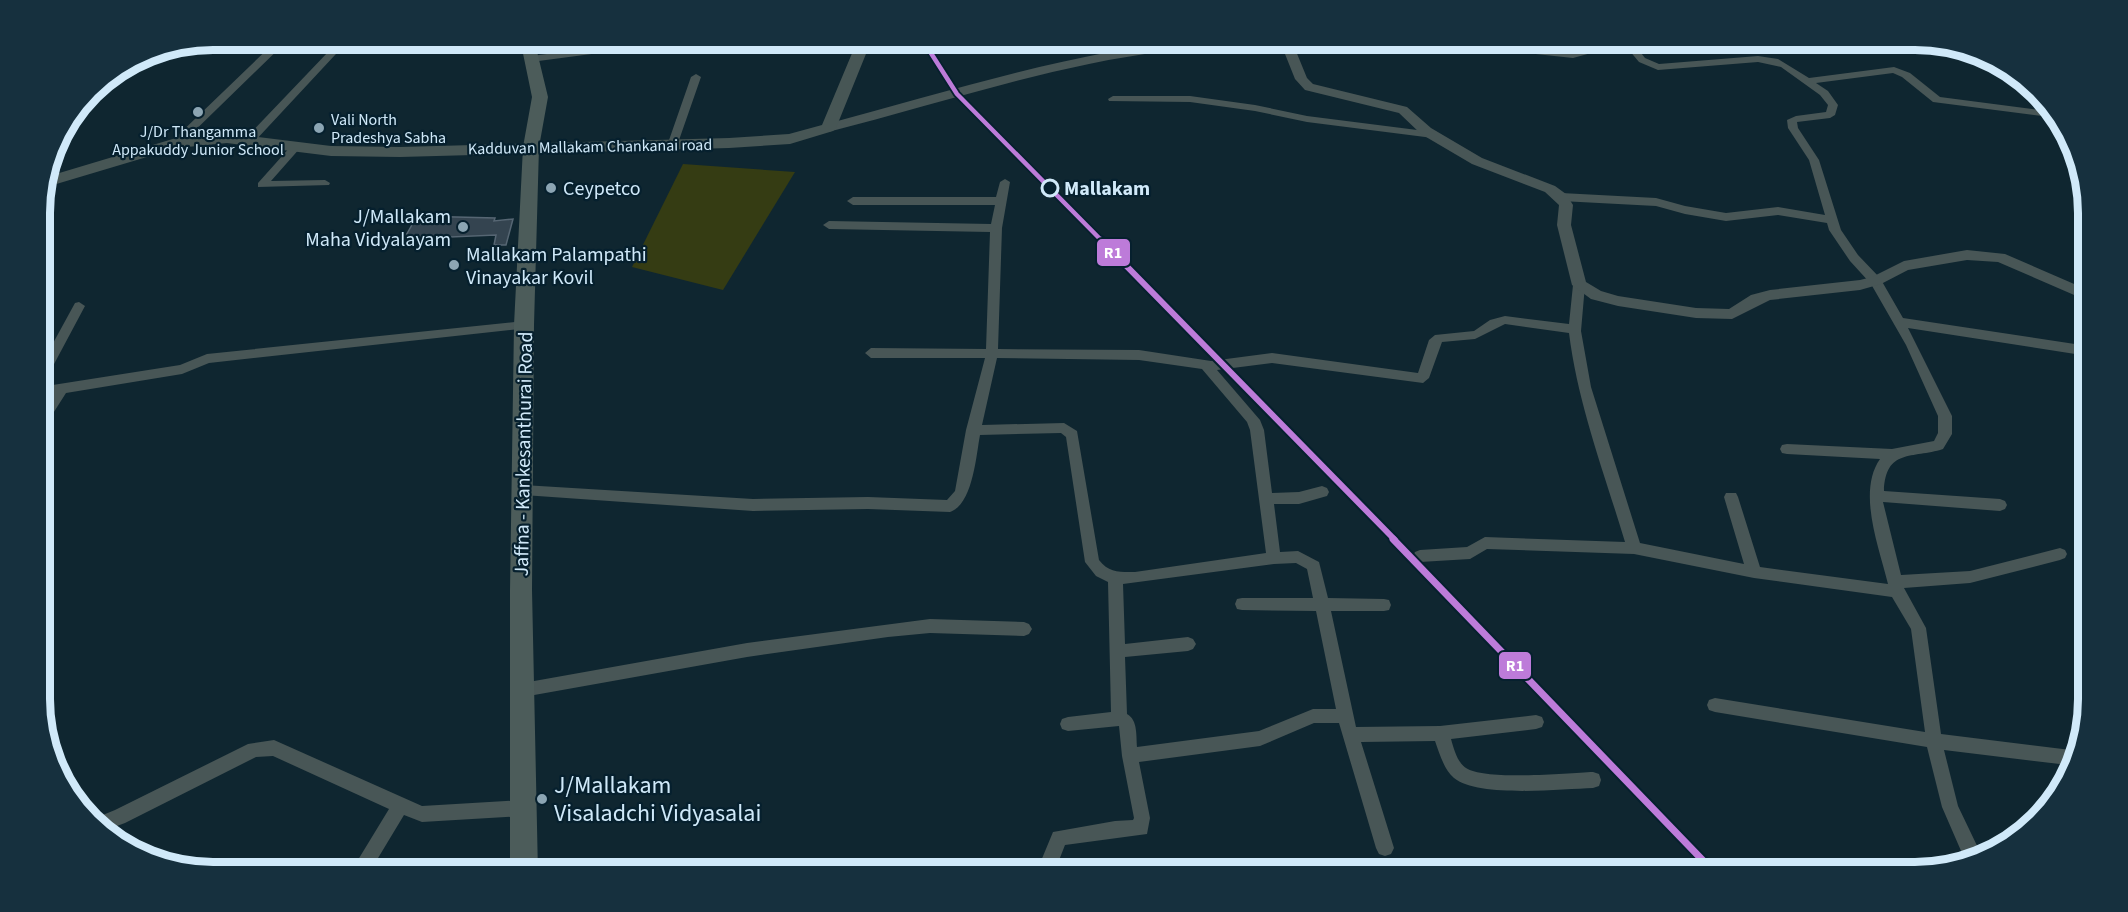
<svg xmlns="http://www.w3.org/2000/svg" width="2128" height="912" font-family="'Source Sans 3',sans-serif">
	<rect width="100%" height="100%" fill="#0f2630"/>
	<path fill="#353c13" d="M683,164l112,8 -72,118 -91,-23z"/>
	<path fill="#344450" stroke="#566673" stroke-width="1.5" d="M417,216l78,2 -1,3 19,-2 -7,26h-12l2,-10 -92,4z"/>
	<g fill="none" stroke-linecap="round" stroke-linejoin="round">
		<path fill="#485656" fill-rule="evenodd" d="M278,39h11l-109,106h-8v-4z
			M1172,39h23l6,3 -5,3z
			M1440,39l133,13 47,-13h10l15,19 14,6 99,-8 20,3 31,19 85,-11 16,6 30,24 115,15 3,6 -125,-16 -31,-25 -9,-4 -77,10 12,8 10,14 -3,10 -5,3 -33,4 1,6 21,32 22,70 17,25 22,23 23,40 185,28v10l-180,-28 44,88v18l-9,15c-31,10 -57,-1 -59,42l116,8 5,2 2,4 -2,4 -5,2 -117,-9 18,73 69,-4 90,-23 5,2 2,4 -2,4 -5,2 -90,23 -66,5 22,40 15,106 138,17 -3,15 -132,-16 14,56 23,48 -16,6 -23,-53 -15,-60 -212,-35 -6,-2 -2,-5 2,-5 6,-2 210,34 -14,-103 -19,-32 -138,-19 -120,-24 -147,-5 -17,10 -50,3 -5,-2 -2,-4 2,-4 5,-2 47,-3 18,-10 140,5c-21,-70 -47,-137 -56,-209l-64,-9 -30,15 -33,3 -13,36 -6,5 -151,-20 -55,7 43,50 4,10 8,63 27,-1 23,-6 5,2 2,4 -2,4 -28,8h-25l6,48 18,-1 21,11 9,36 56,1 5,1 2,5 -2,5 -5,1h-53l25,116 84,-1 96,-11 6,2 2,5 -2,5 -6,2 -85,10c3,10 6,23 15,29 20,13 101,5 127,4l6,2 2,6 -2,6 -6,2c-32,1 -115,10 -139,-10 -10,-8 -15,-26 -19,-37l-74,1 33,106 -3,6 -6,2 -6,-2 -3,-6 -37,-125h-25l-54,23 -121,16 11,56 -3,16 -82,11 -11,28h-18l17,-41 62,-11 18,-1 1,-2 -12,-62 -3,-30 -51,5 -6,-2 -2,-5 2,-5 6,-2 43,-5 -3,-130 -12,-6 -11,-14 -19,-125 -5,-4 -81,2c-4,21 -7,69 -30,77l-82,-3 -115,2 -230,-16 -5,-1 -2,-4 2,-4 5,-1 230,14 115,-2 79,3 8,-9 11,-61 19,-72h-114l-6,-5 6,-5 115,1 4,-117 -161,-3 -6,-4 6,-4 162,3 4,-19h-142l-6,-4 6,-4h143l4,-15 5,-3 5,3 -8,46 -4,121 141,1 72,11 61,-8 146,20 11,-33 6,-5 39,-4 16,-11 15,-4 64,8 4,-39 6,-4 6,4 -4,46 10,56 49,156 104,21 -20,-67 2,-4h10l2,4 22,70 128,17c-9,-37 -31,-92 -8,-125l-93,-5 -5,-1 -2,-4 2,-4 5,-1 105,5 42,-8 4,-8v-17l-32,-71 -35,-61 -21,-23 -21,-31 -2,-7 -49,-8 -52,6 -41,-7 -29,-8 -95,-5 -6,-4 6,-4 95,5 29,8 41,7 52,-6 47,8 -16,-55 -21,-32 -1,-8 9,-4 30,-4 2,-7 -8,-10 -39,-28 -23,-5 -100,8 -19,-8 -15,-18 -51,14 -121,-13zM997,358l142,2 63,9 45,53 3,8 16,123 -131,19c-15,0 -26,1 -36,-12l-22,-129 -13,-8 -82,2zM1296,563l11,6 6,29h-71l-5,1 -2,5 2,5 5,1 74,1 20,98h-23l-54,22 -122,16c-1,-11 1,-27 -10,-33l-2,-57 63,-6 5,-2 3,-5 -3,-5 -5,-2 -63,7 -2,-60 151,-20z
			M1755,39h26c-6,5 -20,5 -26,0z
			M1792,39h46c-10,7 -36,6 -46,0z
			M649,41l3,1v4l-121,16 -5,-3 5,-3z
			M332,50l5,3 -2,2 -82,88h-8v-4l84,-88z
			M696,74l5,3 -23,66 -1,2h-8l-1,-2 23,-66z
			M1113,96h77l65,9 52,11 126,16 5,3 -5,3 -126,-16 -52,-11 -65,-9 -81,-1 -1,-2z
			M296,144l5,3 -30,34 54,-1 5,3 -1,2 -71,2v-4l34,-38z
			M79,302l6,4 -40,75 -5,2v-16l35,-64z
			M524,321l4,1 2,3 -2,3 -319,35 -27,11 -116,19 -21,33 -5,1v-15l11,-17 -11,2v-10l140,-22 27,-11z
			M930,619l94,3 5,2 3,5 -3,5 -5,2 -94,-3 -42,4 -141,20 -224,40 -6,-2 -2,-5 2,-5 6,-2 224,-40z
			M274,740l148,66 102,-6 6,2 2,6 -2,6 -6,2 -102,6 -18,-7 -35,58h-19l39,-64 -116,-53 -17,1 -131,66 -19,7 -13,-11 22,-9 133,-66z"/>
		<path fill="#485656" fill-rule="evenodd" d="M1204,39h49l-6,4c-53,4 -106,10 -158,21 -88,18 -174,46 -261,68l-6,-4 1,-3c125,-33 252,-75 381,-86z
			M1279,39h12l16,39 6,6 94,23 24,21 51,30 73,28 11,8 7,11 -2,20 15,57 15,9 17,5 78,12 33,1 22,-14 19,-5 90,-10 12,-3 32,-16 63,-11 38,4 83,36v11l-90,-39 -31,-2 -59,10 -27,14 -21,6 -90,10 -38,19 -36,-1 -78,-12 -27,-7 -19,-14 -15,-60 2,-20 -14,-13 -73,-28 -51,-30 -22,-21 -94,-23 -10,-11z"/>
		<path fill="#475655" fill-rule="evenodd" d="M858,39h14l-36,89 -3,3 -43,13 -61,4 -329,9 -69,-1 -104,-13 -50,5 -134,40 3,-11 130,-39 51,-5 104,13 69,1 329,-9 60,-4 33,-9z"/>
		<path fill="#4c5c5a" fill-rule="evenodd" d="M520,39h14l14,58 -9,50 -5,178 -2,265 6,283h-28v-283l4,-265 9,-178 9,-50z"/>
		<defs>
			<path id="rail-1-far2" d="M922,39l35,55 145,147"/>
			<path id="rail-1-far1" d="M1101,240l294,300"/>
			<path id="rail-1" d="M1393,539l322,334"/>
		</defs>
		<use href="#rail-1-far2" stroke="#06202e" stroke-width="8"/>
		<use href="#rail-1-far1" stroke="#06202e" stroke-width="10"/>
		<use href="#rail-1" stroke="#06202e" stroke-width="11"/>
		<use href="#rail-1-far2" stroke="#bd7bd9" stroke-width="4.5"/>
		<use href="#rail-1-far1" stroke="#bd7bd9" stroke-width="6"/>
		<use href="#rail-1" stroke="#bd7bd9" stroke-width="7"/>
	</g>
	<g fill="#8ca5b3" stroke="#06202e" stroke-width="2">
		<circle cx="198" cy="112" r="6"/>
		<circle cx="319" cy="128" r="6"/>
		<circle cx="551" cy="188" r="6"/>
		<circle cx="463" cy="227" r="6"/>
		<circle cx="454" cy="265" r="6"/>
		<circle cx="542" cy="799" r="6"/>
	</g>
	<circle fill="#06202e" stroke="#d0e9f9" stroke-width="3" cx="1050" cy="188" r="8"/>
	<g text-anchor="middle" stroke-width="4.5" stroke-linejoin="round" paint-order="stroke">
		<g font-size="16" fill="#d0e9f9" stroke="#06202e" text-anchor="start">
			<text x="331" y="125">Vali North<tspan x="331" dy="18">Pradeshya Sabha</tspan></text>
			<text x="198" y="137" text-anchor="middle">J/Dr Thangamma<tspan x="198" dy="18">Appakuddy Junior School</tspan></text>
		</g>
		<g font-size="16" fill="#d0e9f9" stroke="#06202e">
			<text transform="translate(590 146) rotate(-1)" y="6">Kadduvan Mallakam Chankanai road</text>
		</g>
		<g font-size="20" fill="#d0e9f9" stroke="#06202e" text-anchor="start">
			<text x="563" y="195">Ceypetco</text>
			<text x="451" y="223" text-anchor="end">J/Mallakam<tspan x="451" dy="23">Maha Vidyalayam</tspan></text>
			<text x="466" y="261">Mallakam Palampathi<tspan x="466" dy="23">Vinayakar Kovil</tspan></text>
		</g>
		<g font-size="20" font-weight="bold" fill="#d0e9f9" stroke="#06202e" text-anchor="start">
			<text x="1064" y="195">Mallakam</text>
		</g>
		<g font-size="20" fill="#d0e9f9" stroke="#06202e">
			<text transform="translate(523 454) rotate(-89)" y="7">Jaffna - Kankesanthurai Road</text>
		</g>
		<g font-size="24" fill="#d0e9f9" stroke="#06202e" text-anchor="start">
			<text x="554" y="793">J/Mallakam<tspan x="554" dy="28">Visaladchi Vidyasalai</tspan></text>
		</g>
	</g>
	<path d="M0 0H2128V912H0ZM213 50H1915A163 163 0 0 1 2078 213V699A163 163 0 0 1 1915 862H213A163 163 0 0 1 50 699V213A163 163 0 0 1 213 50Z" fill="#16303e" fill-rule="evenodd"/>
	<path fill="none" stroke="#d0e9f9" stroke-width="8" d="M213 50H1915A163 163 0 0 1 2078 213V699A163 163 0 0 1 1915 862H213A163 163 0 0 1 50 699V213A163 163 0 0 1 213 50Z"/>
	<g stroke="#06202e" stroke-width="2">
		<rect x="1096" y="238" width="35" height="29" rx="6" fill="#bd7bd9"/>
		<rect x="1498" y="651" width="34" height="29" rx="6" fill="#bd7bd9"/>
	</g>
	<g font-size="16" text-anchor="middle" font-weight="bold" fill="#fff">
		<text x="1113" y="258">R1</text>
		<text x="1515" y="671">R1</text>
	</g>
</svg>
